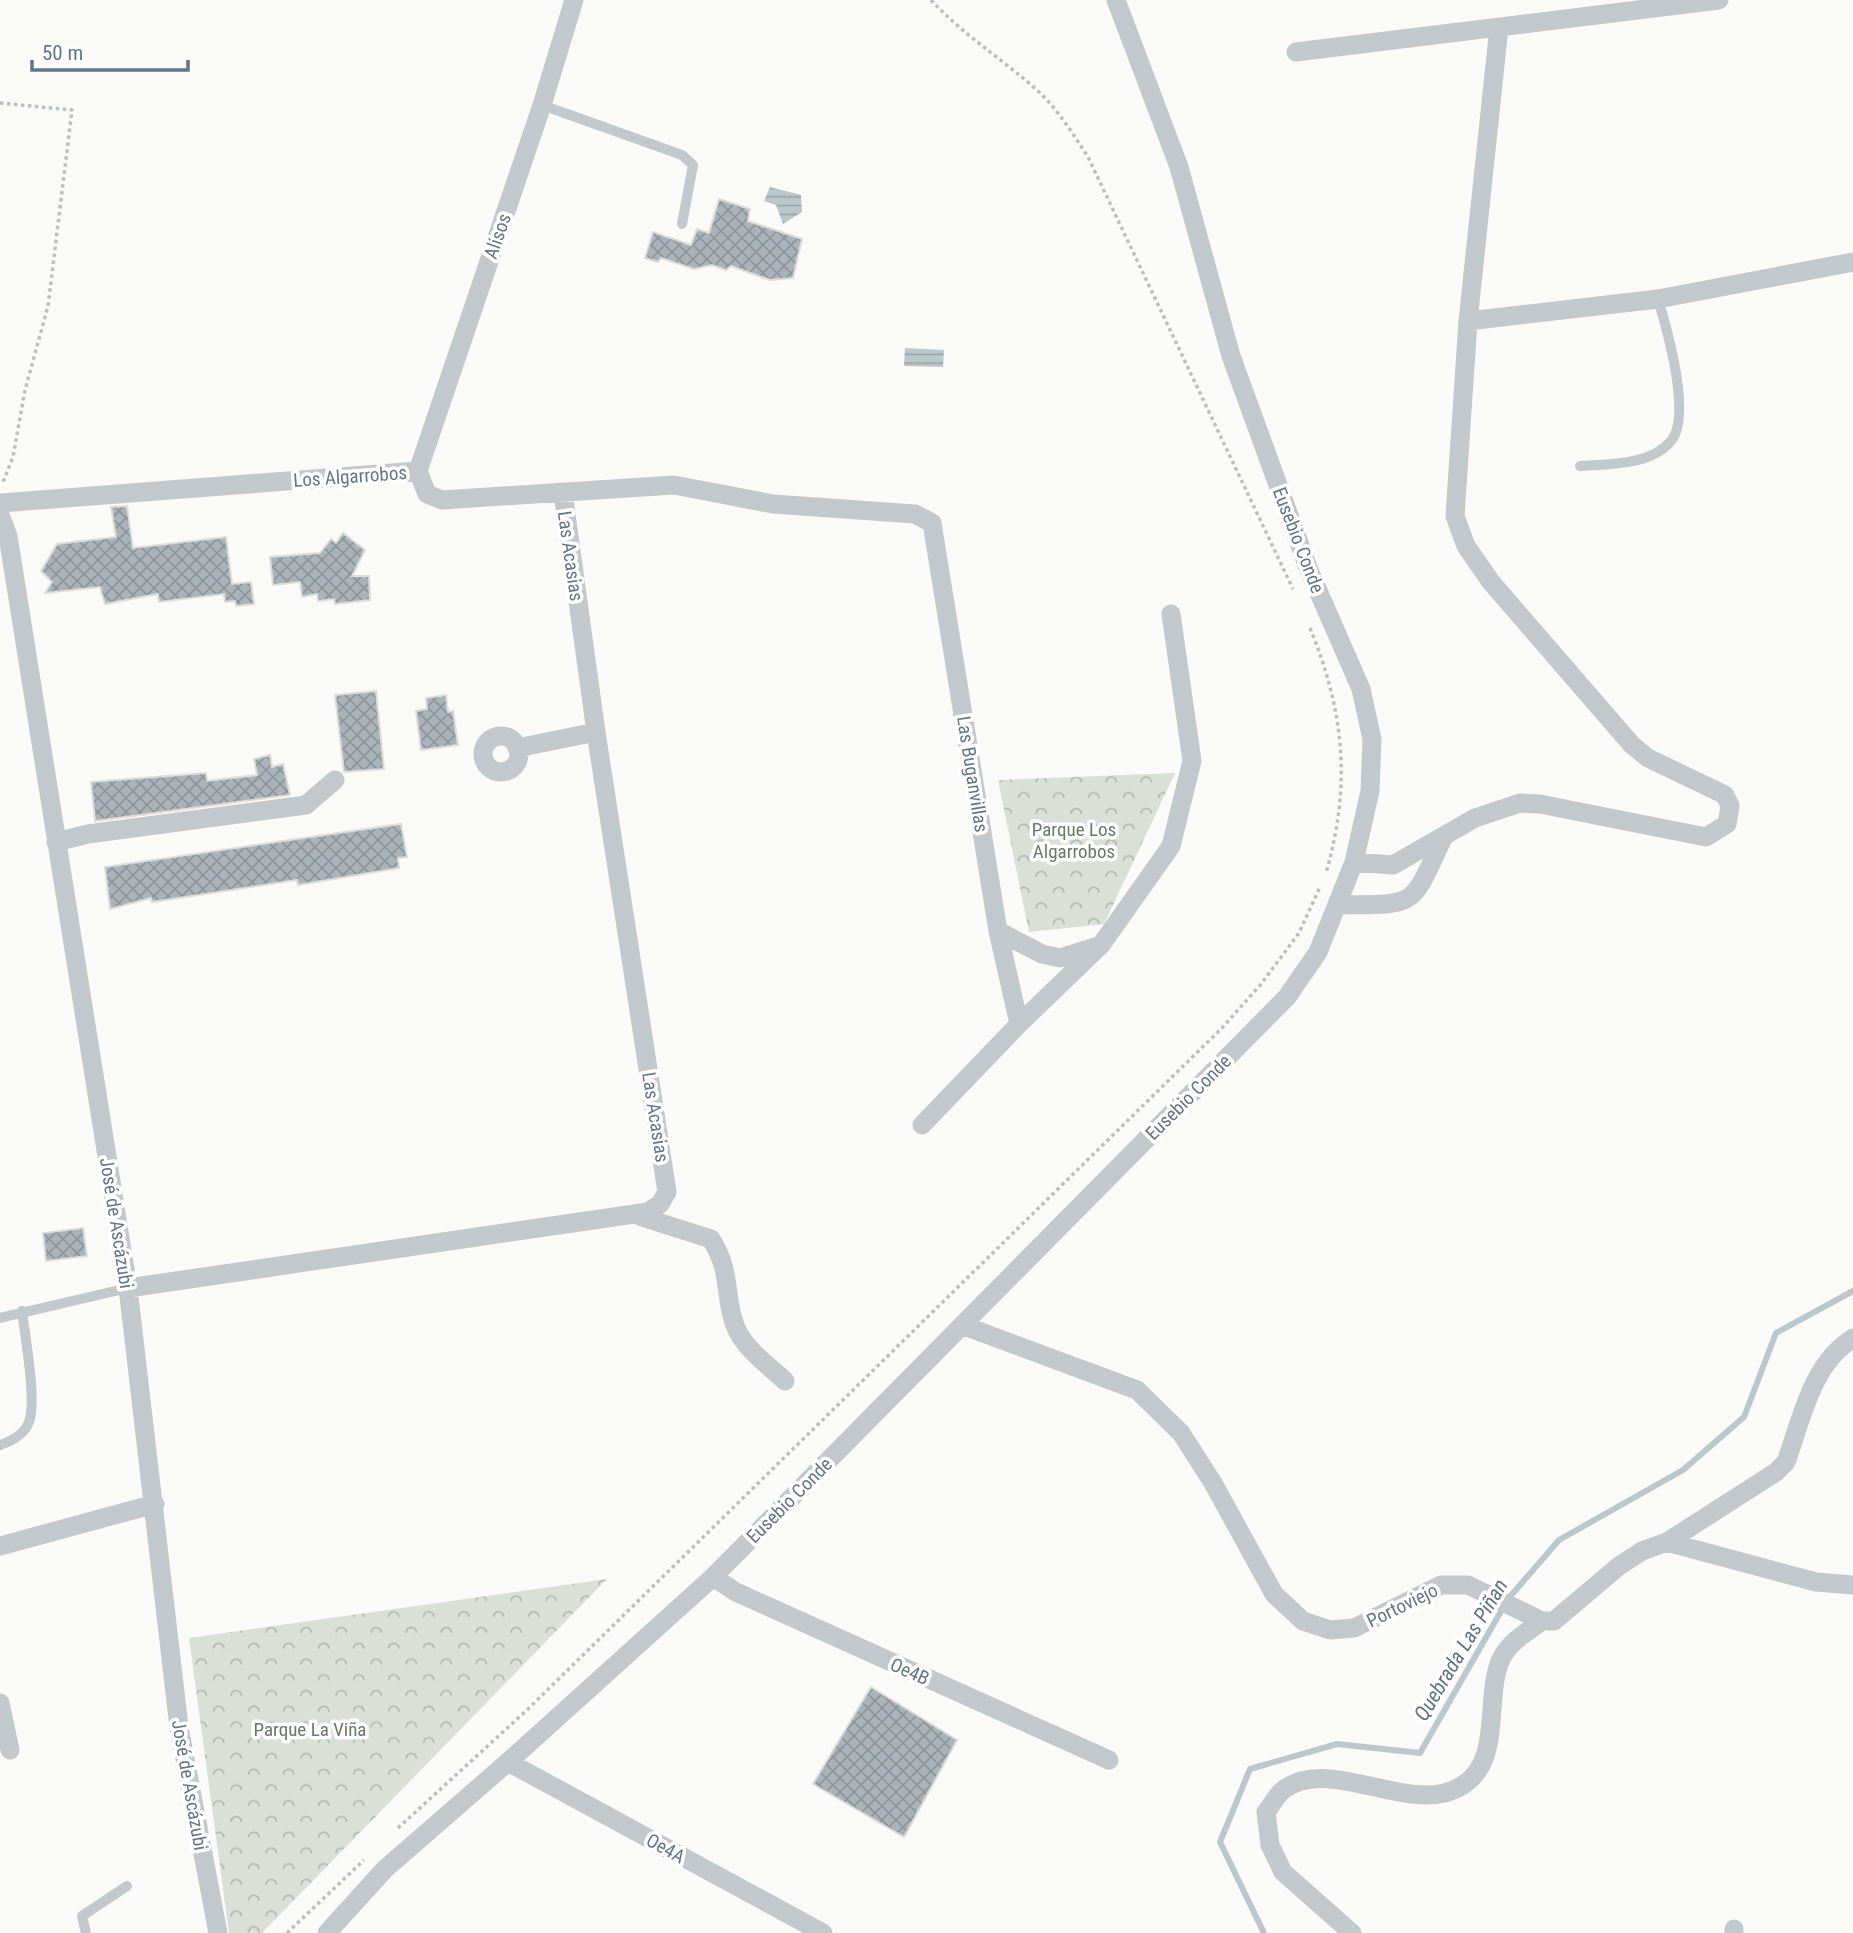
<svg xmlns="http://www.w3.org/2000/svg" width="1853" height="1933" font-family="'Roboto Condensed',sans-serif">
	<defs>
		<pattern id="park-crowns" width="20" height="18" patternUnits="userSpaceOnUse" patternTransform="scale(1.75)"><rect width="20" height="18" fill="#dadfd7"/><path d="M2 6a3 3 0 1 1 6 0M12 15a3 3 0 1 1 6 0" fill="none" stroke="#b4b9b4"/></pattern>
		<pattern id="water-rules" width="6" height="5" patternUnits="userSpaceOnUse" patternTransform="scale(1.75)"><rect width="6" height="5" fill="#bbc7cb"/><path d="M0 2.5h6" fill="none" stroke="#9ca6aa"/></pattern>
		<pattern id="building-cross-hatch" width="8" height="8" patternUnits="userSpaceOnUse" patternTransform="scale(1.75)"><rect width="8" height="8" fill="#aab3b9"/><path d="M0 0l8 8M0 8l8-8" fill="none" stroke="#8e969c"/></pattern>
	</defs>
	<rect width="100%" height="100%" fill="#fafaf8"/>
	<path fill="url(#park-crowns)" d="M1175,773l-71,151 -75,8 -31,-152z
		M607,1579l-345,354h-33l-40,-295z"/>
	<path fill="url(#water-rules)" d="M770,187l31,8 1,17 -19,12 -7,-19 -12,-4z
		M905,348l39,2 -1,17 -39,-1z"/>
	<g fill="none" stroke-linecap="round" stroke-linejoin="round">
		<path stroke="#bbc7cb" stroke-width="6" d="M1264,1933l-44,-91 30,-73 87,-25 83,9 88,-154 51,-59 124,-70 61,-53 32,-84 77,-42"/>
	</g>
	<path fill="url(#building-cross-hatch)" stroke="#dcdcda" stroke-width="2" d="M719,199l31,10 -2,12 54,18 -9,39 -23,2 -39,-14 -5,4 -14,-5 -18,4 -33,-11 -3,4 -13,-4 8,-26 38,13 6,-16 12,4z
		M127,506l6,42 93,-11 6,47 19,-2 3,22 -18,2 -1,-5 -10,1 -1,-8 -65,8 -1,-8 -53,10 -5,-17 -55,6 7,-11 -11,-11 16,-27 59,-7 -5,-30z
		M343,533l22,17 -13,26h17l1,24 -35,4 -1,-5 -16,2 -1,-7 -15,3 -2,-15 -27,3 -3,-28 50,-4 11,-14 5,4z
		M376,691l8,78 -40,3 -9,-77z
		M446,695l2,17 5,-1 5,34 -37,5 -5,-39 11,-2 -1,-11z
		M270,755l2,12 11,-3 7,31 -195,26 -4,-39 115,-9 1,8 50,-6 -3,-16z
		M401,824l6,33 -9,1 1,10 -101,17 -1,-5 -145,22 -1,-4 -41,11 -5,-42z
		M83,1228l4,28 -41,5 -3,-28z
		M871,1687l86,53 -53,97 -91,-53z"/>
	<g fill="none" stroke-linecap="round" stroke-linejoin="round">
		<path stroke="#bbbfc2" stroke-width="3.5" stroke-dasharray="3.5 3.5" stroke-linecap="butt" d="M931,0c32,35 73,60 108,92 20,19 34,42 49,65l205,432
			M0,103l72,7 -24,196 -23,84 -12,67 -10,25
			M1310,628c35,86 41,157 16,245
			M398,1828l129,-118 695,-682 39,-44 38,-51 21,-46
			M287,1933l77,-73"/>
		<path stroke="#c3c8cc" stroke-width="10" d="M542,105l140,50 11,10 -11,59
			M1580,466c28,-2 70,0 91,-25 21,-25 -4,-112 -13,-142
			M0,1318l128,-30
			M0,1445c12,-4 24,-10 29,-23 8,-22 -4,-85 -7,-111
			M86,1933l-4,-17 45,-30"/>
		<path stroke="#c3c8cc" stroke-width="19" d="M1296,52l423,-52
			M1468,321l190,-22 195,-37
			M418,471l9,23 15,6 232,-15 99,19 142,10 17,9 66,408 21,93
			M418,471l124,-366 32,-105
			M0,503l418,-32
			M0,515l8,21 120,752 51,439 39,206
			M483 754a18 18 0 1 1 36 0a18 18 0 1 1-36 0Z
			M517,748l79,-16
			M56,842l32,-8 218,-29 29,-25
			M1354,862l39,3 82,-47 45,-15 20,1 166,33 21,-13 3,-18 -5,-11 -77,-37 -16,-13 -141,-163 -25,-36 -11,-30 13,-195 31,-294
			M1339,905c79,-1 71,4 104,-67
			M998,931l44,23 18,4 38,-12
			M922,1125l97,-101 82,-79 70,-99 21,-85 -21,-147
			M639,1213l3,4 69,22c22,35 12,57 25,89 9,21 33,38 49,53
			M128,1288l520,-76 12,-8 7,-12 -71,-460 -33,-239
			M962,1325l175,65 44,43 32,50 61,111 29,27 27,9 24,-2 87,-43h27l74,36h12l65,-55 23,-15 25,-9 149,40 37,3
			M1667,1542l109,-70 10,-10c16,-44 25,-97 67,-124
			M0,1546l155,-42
			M713,1577l23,15 373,168
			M0,1703l10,47
			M508,1762l315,171
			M1734,1929v4
			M327,1933l58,-64 123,-107 205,-185 574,-580 31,-45 36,-90 16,-71 2,-52 -11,-50 -52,-119 -78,-214 -52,-189 -63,-167
			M1352,1933l-69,-61 -13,-27 -4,-33c5,-6 10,-16 16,-21 46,-39 130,28 181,-6 41,-26 20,-90 39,-128 9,-16 25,-25 40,-36"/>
	</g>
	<g text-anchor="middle" stroke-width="7" stroke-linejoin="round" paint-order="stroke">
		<g font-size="19" fill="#657683" stroke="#fff">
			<text transform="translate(497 236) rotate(-71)" y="7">Alisos</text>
			<text transform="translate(350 476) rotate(-4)" y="7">Los Algarrobos</text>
			<text transform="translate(1299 540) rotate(69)" y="7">Eusebio Conde</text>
			<text transform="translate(571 556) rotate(82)" y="7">Las Acasias</text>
			<text transform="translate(973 774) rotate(81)" y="7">Las Buganvillas</text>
			<text transform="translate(1188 1097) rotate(-45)" y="7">Eusebio Conde</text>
			<text transform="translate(656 1117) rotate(81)" y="7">Las Acasias</text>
			<text transform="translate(117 1223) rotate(81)" y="7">José de Ascázubi</text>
			<text transform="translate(789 1500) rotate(-45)" y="7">Eusebio Conde</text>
			<text transform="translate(1402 1605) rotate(-26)" y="7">Portoviejo</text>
			<text transform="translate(910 1671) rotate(24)" y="7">Oe4B</text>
			<text transform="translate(190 1785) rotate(80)" y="7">José de Ascázubi</text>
			<text transform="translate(666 1848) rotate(29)" y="7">Oe4A</text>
		</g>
		<g font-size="19" fill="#687a64" stroke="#fff">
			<text x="1074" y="836">Parque Los<tspan x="1074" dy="22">Algarrobos</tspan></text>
			<text x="310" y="1736">Parque La Viña</text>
		</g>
		<g font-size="21" font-style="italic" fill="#60757c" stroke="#fff">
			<text transform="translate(1461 1650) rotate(-59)" y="7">Quebrada Las Piñan</text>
		</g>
	</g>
	<path d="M32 60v10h156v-10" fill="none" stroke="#657683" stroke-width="3.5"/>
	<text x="42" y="60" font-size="21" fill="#657683" stroke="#ffffff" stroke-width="5" paint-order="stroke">50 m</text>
</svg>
